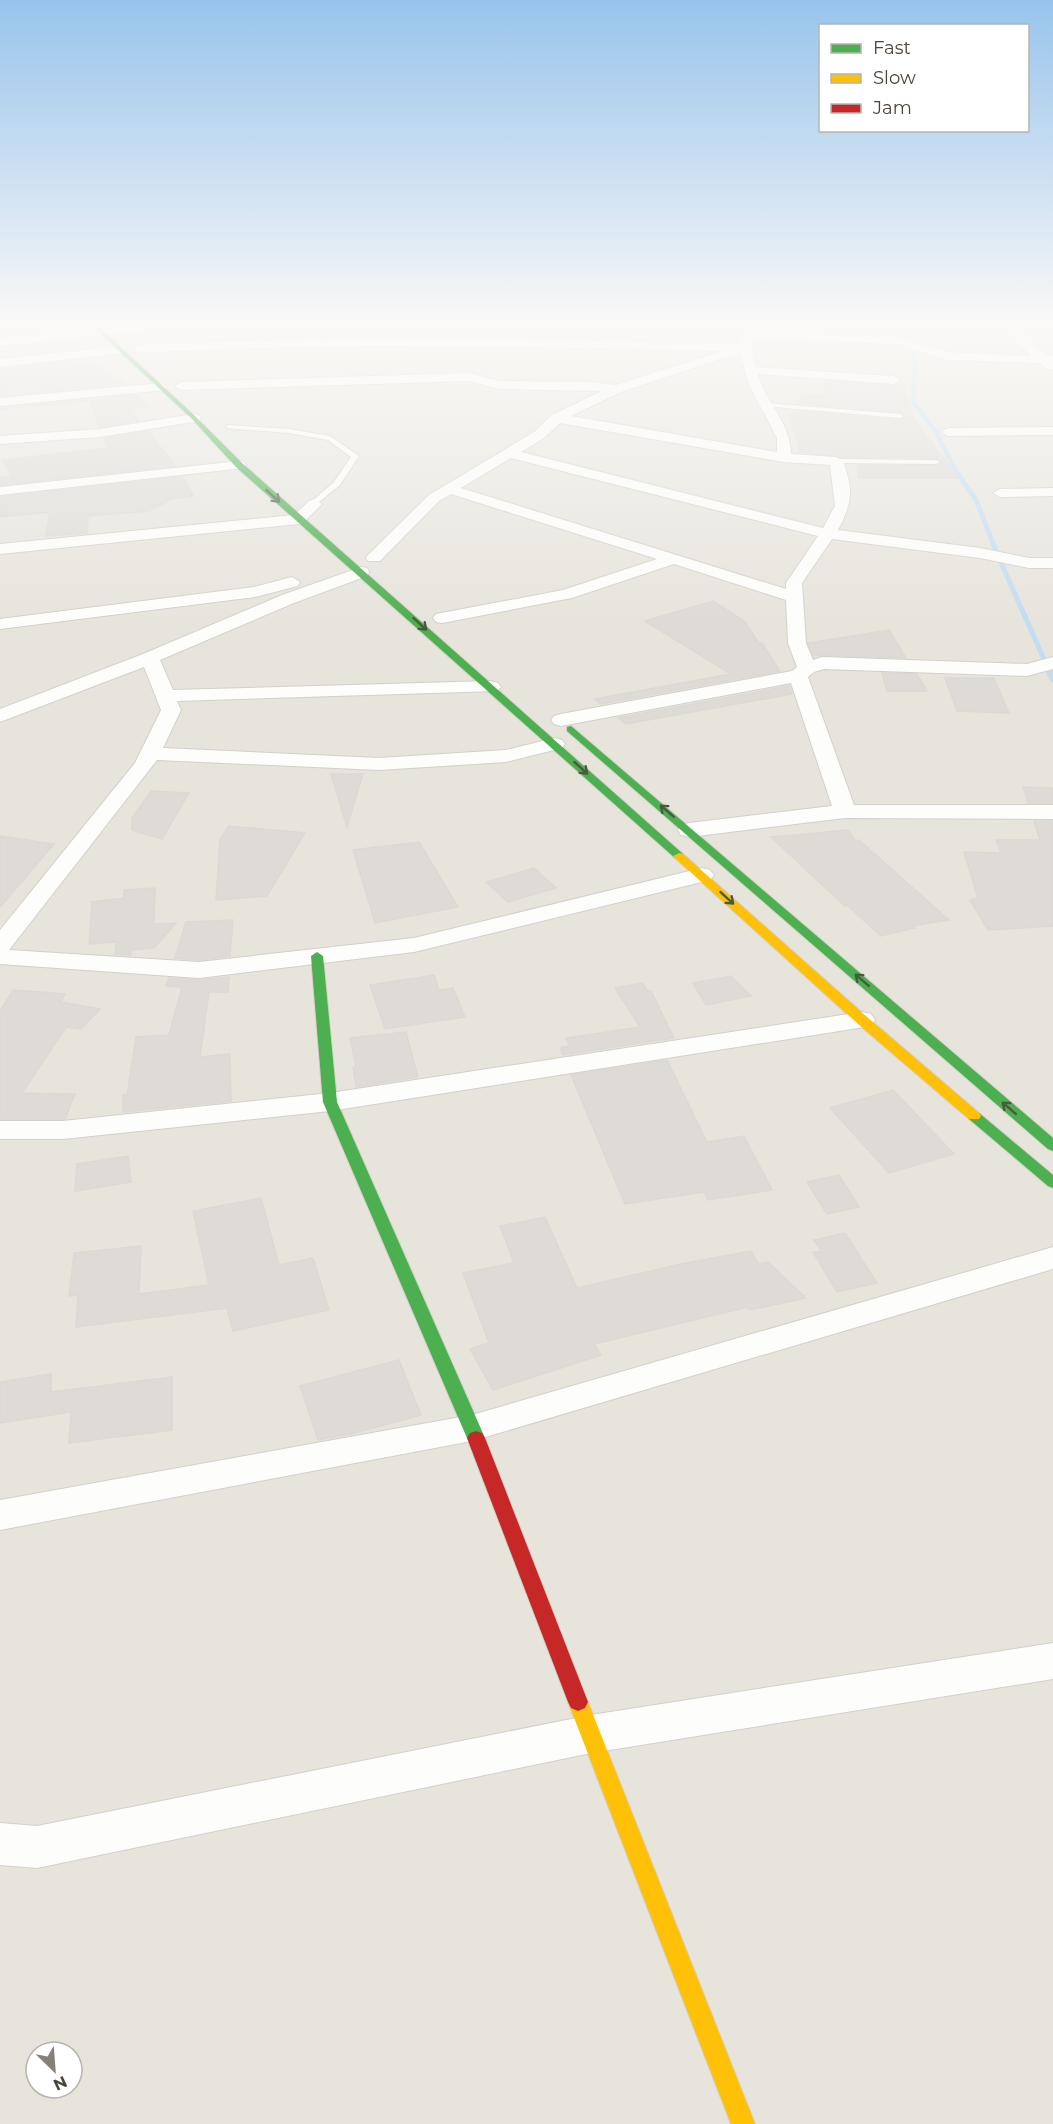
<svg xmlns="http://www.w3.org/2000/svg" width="1053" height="2124" font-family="Montserrat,sans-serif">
	<rect width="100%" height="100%" fill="#f4f2ee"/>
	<path fill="#e7e4dc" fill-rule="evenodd" d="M0,325h1053v1799h-1053zM36,2052h36v36h-36z"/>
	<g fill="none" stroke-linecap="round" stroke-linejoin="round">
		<path stroke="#c0ddf1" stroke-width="4.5" d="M882,325l29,14 4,28 -2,35 23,30 22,43"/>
		<path stroke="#c0ddf1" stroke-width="5" d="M958,474l18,26 20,51
			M999,558l44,99"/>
		<path stroke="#c0ddf1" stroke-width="7" d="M1050,673l3,6"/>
	</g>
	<path fill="#dedbd6" stroke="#dcd9d4" stroke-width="1.5" d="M69,362l2,2 21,-2 32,22 -124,12v-27z
		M825,381l77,4 12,35 45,58h-100l-2,-13 79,1 6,-3 -6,-5 -96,-1 -40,-5 -10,-35 4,-6 106,9 5,-3 -5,-5 -102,-9 5,-9 21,2z
		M136,395l12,11 -19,3 10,12 -39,6 -10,-27 -90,9z
		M148,431l27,35 -175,19v-9l12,2 -9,-18 105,-12 -4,-9z
		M182,477l12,19 -22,3 -23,12 -61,5 -1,17 -41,3 4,-24 -50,5v-20z
		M713,601l31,20 15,22h3l18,28 -179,33 -6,-5 136,-25 -86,-53z
		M889,630l17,28 -93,-3 -5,-12z
		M882,673l35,1 10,17h-40z
		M945,678h49l15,35 -52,-2z
		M789,686l3,8 -166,30 -8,-6z
		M331,774h32l-16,53z
		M1023,787l30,1v15h-25z
		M151,791l38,2 -27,46 -30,-9v-12z
		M1034,821h19v105l-65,4 -18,-30 8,-2 -14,-46 37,1 -5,-13h44z
		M229,826l76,7 -38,63 -51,4 4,-61z
		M848,830l7,11 4,-1 90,80 -37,6 3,2 -34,8 -33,-30h-3l-74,-69z
		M0,836l54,8 -54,63z
		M419,842l39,65 -83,16 -22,-73z
		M534,868l22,20 -48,14 -22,-20z
		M155,888l-1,36 22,-1 -22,25 -22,2 -2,5 -15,-1 1,-12 -27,2 3,-42 32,-4v-8z
		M233,920l-3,36 -31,4 -24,-2 11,-36z
		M434,975l5,15 14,-2 12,29 -80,12 -15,-44z
		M731,976l20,20 -45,9 -13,-22z
		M229,977l-1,15h-19l-9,65 30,-3 1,47 -108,11v-17h4l9,-58 33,-2 13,-48 -16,-1 3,-8 30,2z
		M642,983l6,8h3l23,47 -111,17 -3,-7 10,-2 -4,-8 74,-11 -25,-39z
		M13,990l52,4 -4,8 39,7 -19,20 -15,-2 -44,66 53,1 -10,25h-65v-108z
		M406,1032l12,45 -62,10 -3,-20 3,-1 -6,-28z
		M667,1060l40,82 37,-6 28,54 -64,10 -4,-8 -79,12 -54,-129z
		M893,1090l61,64 -65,19 -59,-65z
		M128,1156l3,26 -56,9 2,-27z
		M839,1175l20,32 -32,7 -20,-32z
		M261,1198l18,67 34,-7 16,52 -96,21 -6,-23 -151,19 2,-32 -9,1 5,-43 67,-7 -2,48 70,-9 -16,-74z
		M545,1217l32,71 104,-24 70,-13 7,13 10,-2 38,36 -56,12 -2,-3 -154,37 7,11 -108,35 -23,-41 19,-6 -26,-70 51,-10 -14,-37z
		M845,1233l32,50 -40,9 -24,-40h9l-8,-12z
		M399,1360l22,55 -70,19 -33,6 -18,-54z
		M51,1374v18l121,-15v53l-103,13 2,-31 -71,11v-41z"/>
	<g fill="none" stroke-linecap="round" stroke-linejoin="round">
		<defs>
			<path id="lane" d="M766,403l134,11 3,2 -3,2 -136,-12z
				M228,425l61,4 41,7 29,20 -19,29 -26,21 -4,-2 1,-2 23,-20 17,-25 -23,-17 -39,-7 -63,-5z
				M833,459l103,1 4,2 -4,2 -100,-1h-3z"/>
			<path id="street" d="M141,325h42l-6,3 -177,18v-8z
				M742,325h12l1,7 142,5 50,15 84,4 -30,-31h13l32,31h7v13l-4,1 -10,-7 -93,-3 -50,-16 -142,-5 -3,9 5,19 138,9 6,4 -6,4 -136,-10c8,29 33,49 33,80l45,3 7,4c11,30 9,42 -5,69l142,18 49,10h24v10h-24l-49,-10 -148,-19 -30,44 4,60 7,17 9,-3 205,7 26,-7v12l-26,7 -203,-7 -10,3 -6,5 46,128h199v14l-208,-1 -156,19 -8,-2 -3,-5 3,-5 8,-2 143,-17 -41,-123 -230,43 -7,-2 -3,-4 3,-4 7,-2 231,-43 5,-4 -9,-24 -2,-43 -112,-36 -102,34 -130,25 -6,-1 -3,-4 3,-4 127,-24 94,-31 -206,-65 -12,7 -59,60h-12l-2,-3 2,-3 61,-60 105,-63 18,-17 50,-24 -102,-2 -32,-8 -287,9 -6,-4 6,-4 287,-9 32,8 93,1 22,3 108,-34c-195,-4 -390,-9 -585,2l-6,-4 6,-4c201,-10 401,-5 602,-1l4,-9zM740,353l9,32 28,53v14l-206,-36 50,-24zM560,423l224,39 46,3 5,41 -12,22 -302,-76 23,-14zM511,458l307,78 -32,47v6l-325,-101z
				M121,346l6,4 -2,3 -125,14v-8z
				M161,383l6,4 -2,3 -165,16v-8z
				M194,414l5,1 2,3 -2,3 -99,16 -100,7v-8l100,-7z
				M1053,427v8l-105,1 -7,-4 7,-4z
				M239,461l5,1 2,3 -2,3 -244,27v-8z
				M1053,488v8l-53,1 -7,-4 7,-4z
				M314,499l8,5 -18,18 -5,2 -299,30v-10l294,-29 15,-14z
				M361,567l6,1 2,4 -2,4 -73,27 -134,57 13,30 318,-9 7,2 3,4 -3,4 -321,10 4,9 -18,38 216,10 127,-8 49,-12 7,2 3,4 -3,4 -56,14 -127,8 -222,-10 -148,190 190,12 215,-24 288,-70 8,2 4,5 -4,5 -296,72 -215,26 -199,-14v-34l135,-167 26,-53 -17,-43 -144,55v-13l143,-55 139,-59z
				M292,577l8,5 -2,4 -43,11 -255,32v-10l254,-32z
				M862,1012l9,2 4,6 -4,6 -541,85 -267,28h-63v-18h63l267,-28z
				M1053,1247v22l-581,172 -472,89v-30l472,-85z
				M1053,1643v36l-462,74 -554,115 -37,-3v-42l37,3 554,-111z"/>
			<path id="fast" d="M91,325h6l99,92 46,46 441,391v4h-8l-439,-391 -44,-48z
				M571,726l482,412v13l-5,-2 -481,-418v-4z
				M317,952l6,4 14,146 148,336 -3,5 -6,2 -6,-2 -3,-5 -144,-336 -12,-146z
				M974,1112l5,1 74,62v13l-5,-2 -79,-67 -2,-3 2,-3z"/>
			<path id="slow" d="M679,853l4,1 184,163 112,96 2,3 -2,3h-10l-112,-96 -182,-165 -2,-2z
				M578,1693l7,3 3,6 167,422h-24l-163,-422 3,-6z"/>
			<path id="jam" d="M476,1431l6,2 3,5 103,264 -3,6 -7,3 -7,-3 -3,-6 -101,-264 3,-5z"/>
		</defs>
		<use href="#lane" stroke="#d2d0cb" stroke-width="2"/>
		<use href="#street" stroke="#d2d0cb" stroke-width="2"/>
		<use href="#fast" stroke="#d3cfc5" stroke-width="2"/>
		<use href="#slow" stroke="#d3cfc5" stroke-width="2"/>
		<use href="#jam" stroke="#d3cfc5" stroke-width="2"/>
		<use href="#lane" fill="#fdfdfc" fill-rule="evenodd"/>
		<use href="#street" fill="#fdfdfc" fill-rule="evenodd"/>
		<use href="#fast" fill="#4caf50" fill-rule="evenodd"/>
		<use href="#slow" fill="#ffc107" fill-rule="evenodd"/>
		<use href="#jam" fill="#c62828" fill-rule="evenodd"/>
	</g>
	<defs><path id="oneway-shaft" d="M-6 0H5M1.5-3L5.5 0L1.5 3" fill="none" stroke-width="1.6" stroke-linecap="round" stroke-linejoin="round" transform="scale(1.5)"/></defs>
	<g stroke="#4b593e">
		<use href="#oneway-shaft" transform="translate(273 496) rotate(42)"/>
		<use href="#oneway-shaft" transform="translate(420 624) rotate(42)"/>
		<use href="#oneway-shaft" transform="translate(581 768) rotate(42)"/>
		<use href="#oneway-shaft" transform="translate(667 811) rotate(-139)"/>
		<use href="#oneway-shaft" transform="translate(727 898) rotate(42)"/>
		<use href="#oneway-shaft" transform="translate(862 980) rotate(-139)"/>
		<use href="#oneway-shaft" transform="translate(1009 1108) rotate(-139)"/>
	</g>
	<linearGradient id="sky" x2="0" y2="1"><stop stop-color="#98c4ec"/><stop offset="0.52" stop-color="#faf9f7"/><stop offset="1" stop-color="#faf9f7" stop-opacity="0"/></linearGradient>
	<rect width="1053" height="622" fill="url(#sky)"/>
	<rect x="819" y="24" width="210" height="108" fill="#ffffff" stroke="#b7b4b0" stroke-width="1.5"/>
	<rect x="831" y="44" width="30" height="9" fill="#4caf50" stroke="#b7b4b0" stroke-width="1.5"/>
	<text x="873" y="54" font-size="18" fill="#4b4439">Fast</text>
	<rect x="831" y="74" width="30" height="9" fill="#ffc107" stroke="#b7b4b0" stroke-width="1.5"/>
	<text x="873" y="84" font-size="18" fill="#4b4439">Slow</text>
	<rect x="831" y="104" width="30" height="9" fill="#c62828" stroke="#b7b4b0" stroke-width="1.5"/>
	<text x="873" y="114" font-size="18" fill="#4b4439">Jam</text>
	<g transform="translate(54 2070) rotate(155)"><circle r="28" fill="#ffffff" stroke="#b7b4b0" stroke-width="1.5"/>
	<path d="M0-4.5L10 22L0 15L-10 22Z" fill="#868178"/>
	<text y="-9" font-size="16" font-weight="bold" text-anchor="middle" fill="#4b4439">N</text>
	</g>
</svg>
